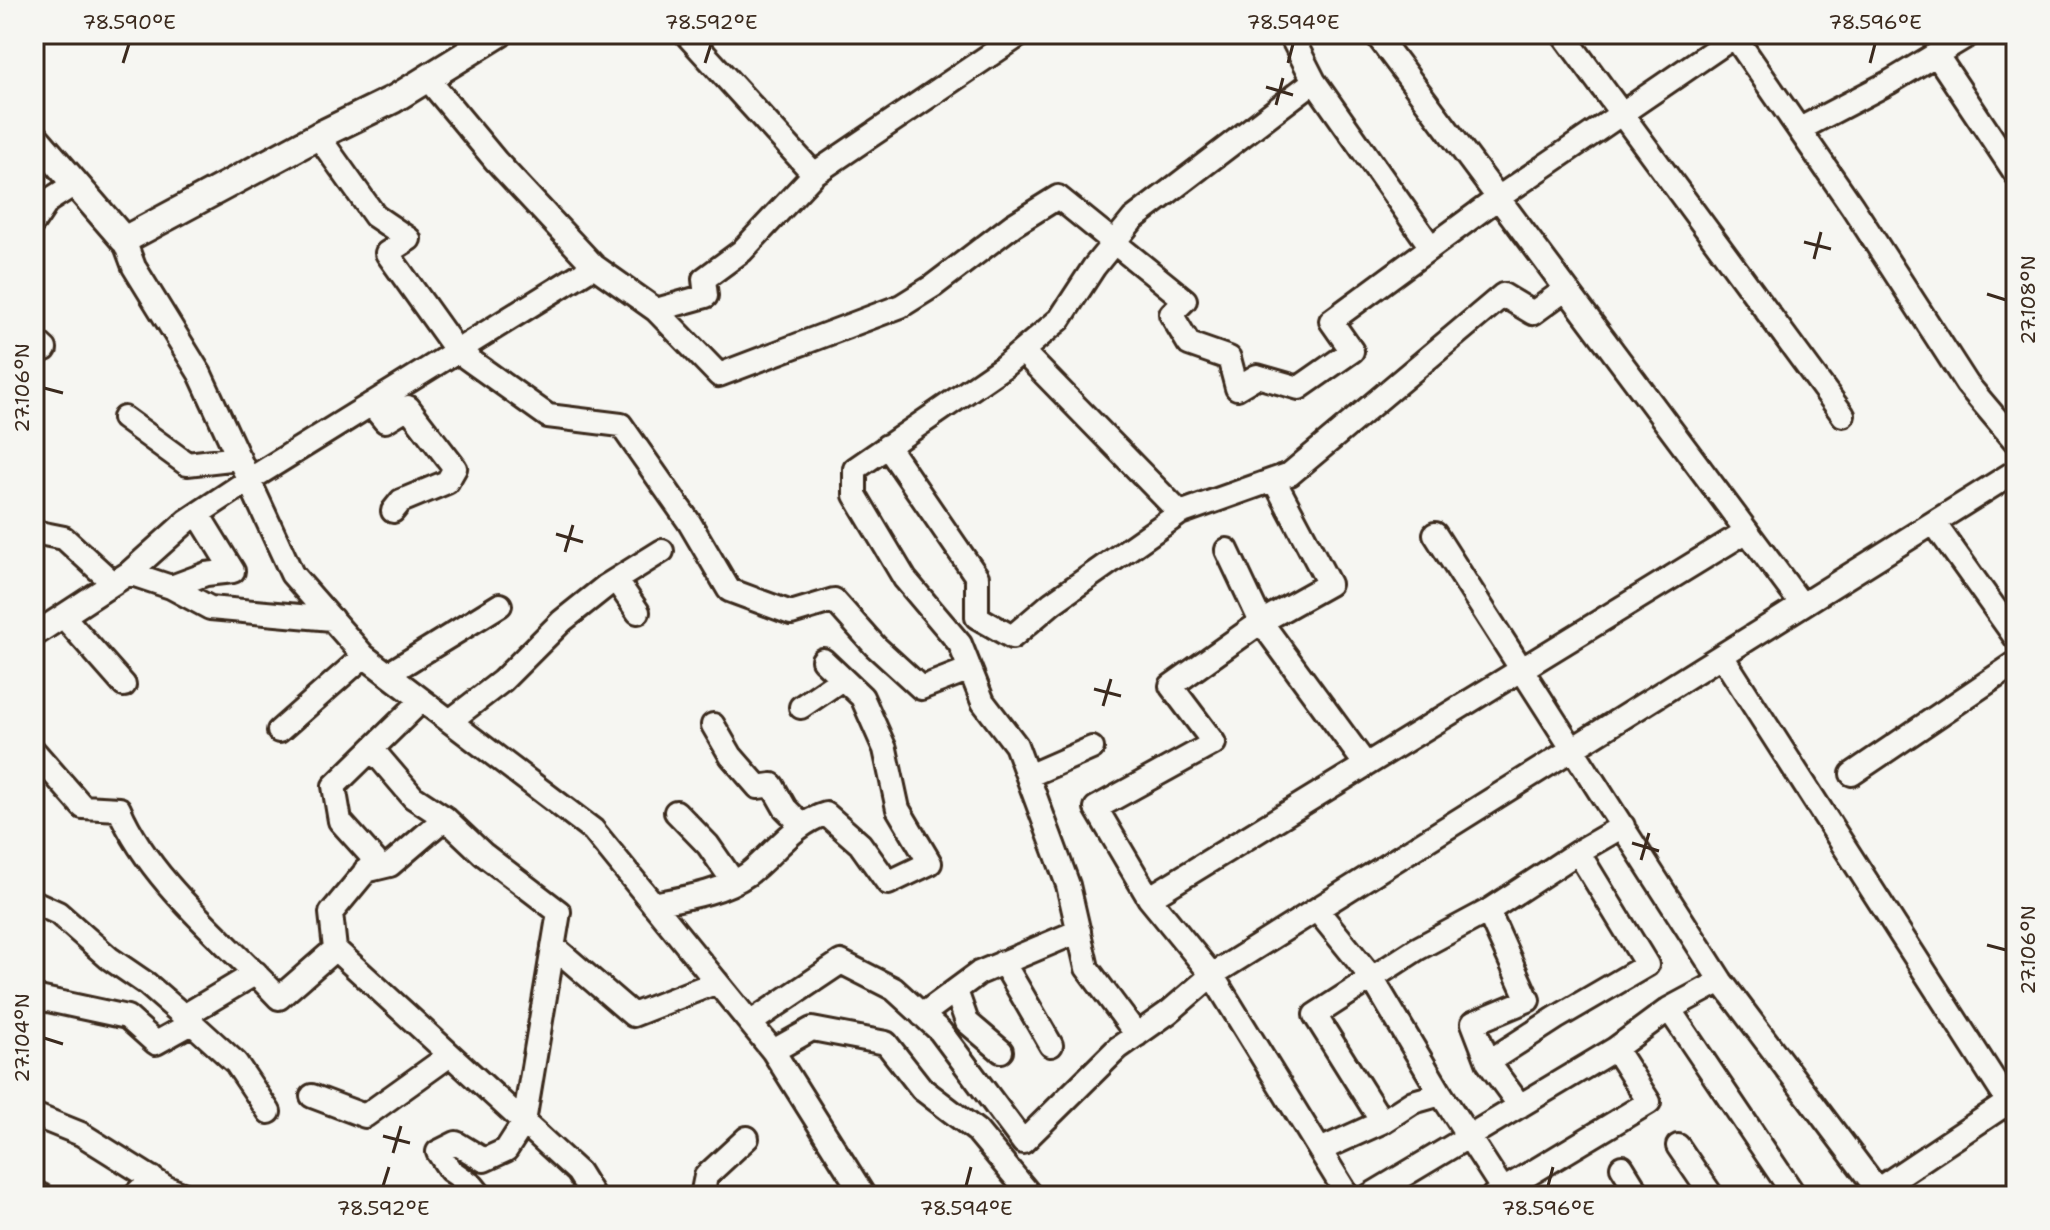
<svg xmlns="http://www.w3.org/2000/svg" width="2050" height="1230" font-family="'Shantell Sans',sans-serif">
	<rect width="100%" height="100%" fill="#f6f6f2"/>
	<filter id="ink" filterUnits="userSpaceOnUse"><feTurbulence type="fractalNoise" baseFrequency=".0125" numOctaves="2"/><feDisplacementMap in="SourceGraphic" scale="16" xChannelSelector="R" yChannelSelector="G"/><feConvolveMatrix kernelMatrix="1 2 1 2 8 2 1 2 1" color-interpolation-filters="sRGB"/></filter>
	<g filter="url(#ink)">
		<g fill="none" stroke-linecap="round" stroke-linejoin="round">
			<defs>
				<path id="minor" d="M686,34l128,140
					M1376,34l426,571
					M1563,34l280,381
					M1733,34l119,172 115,178 49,58
					M1936,54l80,120
					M427,78l69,83 98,105 62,44 63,65 182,-69 32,-20 80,-61 45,-28 127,103 -14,14 18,30 40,14 8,30 20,-12 42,12 53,-37 -21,-30 167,-123 237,-162
					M1314,81l117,166
					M1800,129l90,-47 80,-48
					M318,136l57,80 34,23 -22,14 70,98 91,65 73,9 68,97 40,68 62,23 43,-13 41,46 46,42 49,-19
					M34,222l14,-21 28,-18
					M124,240l10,27 66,107 92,200 72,82 229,174 180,221 91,145
					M656,310l50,-14 -2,-17 38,-28 72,-77 207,-140
					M34,339l11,10
					M1022,351l158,162
					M371,404l14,17 23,-14 47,61 -8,14 -46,19 -8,10
					M124,418l63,46 52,-6
					M887,446l90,131v40l35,20 40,-34 128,-90 110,-39 213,-179 30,18 33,-24
					M1274,480l55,104 -68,38 -90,64 43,57 -118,65 53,90 63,77 136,221
					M1934,523l82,115
					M34,532l30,6 49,45
					M1435,534l286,447 156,208
					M1227,550l34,72 105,143
					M129,573l42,14 35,-13 27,-3 -35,-57
					M616,580l22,32
					M171,587l39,21 122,11
					M63,616l61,69
					M34,635l95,-62 58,-52 62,-41 345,-214
					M1722,656l294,458
					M388,674l112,-69
					M422,700l-88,86 6,35 35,39 -44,53 4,36 243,223 15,24
					M801,707l41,-28
					M450,721l52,-40 60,-60 44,-35 56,-35
					M713,725l18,31 27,31 14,-2 13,23 17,17
					M279,731l85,-75
					M34,751l49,56 36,2c32,74 106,131 160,189l56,-49
					M1852,774l164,-111
					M1028,776l64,-28
					M676,812l32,33 25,36
					M445,818l38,36 76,58 -35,210 -18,28 -22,10 -28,-17 -18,9 12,18 23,16 8,10
					M365,871l25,-6 55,-47 -32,-21 -41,-48
					M1149,898l598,-367
					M34,902l24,11 51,45 38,26 45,39 44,40 33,49
					M653,904c31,-6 68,-11 95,-30 26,-20 46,-51 78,-60l34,30 28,39 42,-20 -32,-54 -13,-60 -23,-52 -39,-37
					M1317,910l55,68 69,116 -28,8 -31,20
					M1488,911l90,-59
					M553,946l80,69 84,-33
					M1003,962l48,83
					M956,991l11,31 34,29
					M34,997l93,20 29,26 36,-20
					M1669,1009l52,-28
					M922,1015l57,-42 100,-42
					M184,1016l72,-43
					M750,1023l91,-61 53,27 46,42 83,111 95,-94 51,-36 43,-37 804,-504
					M1137,1035l-50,-67 -19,-83 -52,-140 -33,-43 -23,-58 -55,-65 -50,-84v-26l148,-102 57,-48 34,-52 39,-48 181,-138 -24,-47
					M1615,1049l54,-40 126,187
					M773,1051l39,-22 74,14 36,46 55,42 54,65
					M1488,1062l68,-44 91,-53 -69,-113 45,-26
					M1441,1094l66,102
					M312,1096l53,20 85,-61
					M34,1115l47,19 86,54 20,8
					M1678,1146l34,50
					M1320,1150l62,-28 -67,-107 102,-66 71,-38 40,89 -55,23 15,39 32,44
					M1622,1167l18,29
					M34,1192l8,4
					M134,1196l18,-18
					M702,1196l4,-20 41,-38
					M1369,1196l246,-147 34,53 -156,94
					M1868,1196l148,-99"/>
				<path id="major" d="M34,136l90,104 194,-104 76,-37 105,-65"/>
			</defs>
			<use href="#minor" stroke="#3b2a1e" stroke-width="28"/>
			<use href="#major" stroke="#3b2a1e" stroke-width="32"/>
			<use href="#minor" stroke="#f6f6f2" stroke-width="22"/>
			<use href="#major" stroke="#f6f6f2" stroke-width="26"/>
		</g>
	</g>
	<path fill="none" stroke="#3b2a1e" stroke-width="3" d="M123,63l6,-19M705,63l6,-19M1288,63l5,-19M1870,63l5,-19M1266,87l27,8M1276,105l7,-27M1804,242l27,7M1814,259l7,-27M1987,294l19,6M44,388l19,5M556,534l27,8M565,552l8,-27M1094,689l27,7M1103,706l8,-27M1632,843l27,8M1641,860l8,-27M1987,945l19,5M44,1038l19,6M383,1136l27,7M393,1153l8,-27M383,1186l6,-19M966,1186l5,-19M1548,1186l5,-19"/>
	<rect width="2050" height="1230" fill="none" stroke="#f6f6f2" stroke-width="88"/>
	<rect x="44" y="44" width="1962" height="1142" fill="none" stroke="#3b2a1e" stroke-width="3"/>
	<g font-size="20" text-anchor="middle" fill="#3b2a1e">
		<text x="129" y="29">78.590°E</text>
		<text x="711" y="29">78.592°E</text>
		<text x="1293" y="29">78.594°E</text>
		<text x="1875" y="29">78.596°E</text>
		<text transform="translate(2028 300) rotate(-90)" y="7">27.108°N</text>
		<text transform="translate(22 388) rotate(-90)" y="7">27.106°N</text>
		<text transform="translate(2028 950) rotate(-90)" y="7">27.106°N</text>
		<text transform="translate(22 1038) rotate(-90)" y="7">27.104°N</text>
		<text x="383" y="1215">78.592°E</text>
		<text x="966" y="1215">78.594°E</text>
		<text x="1548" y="1215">78.596°E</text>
	</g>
</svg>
